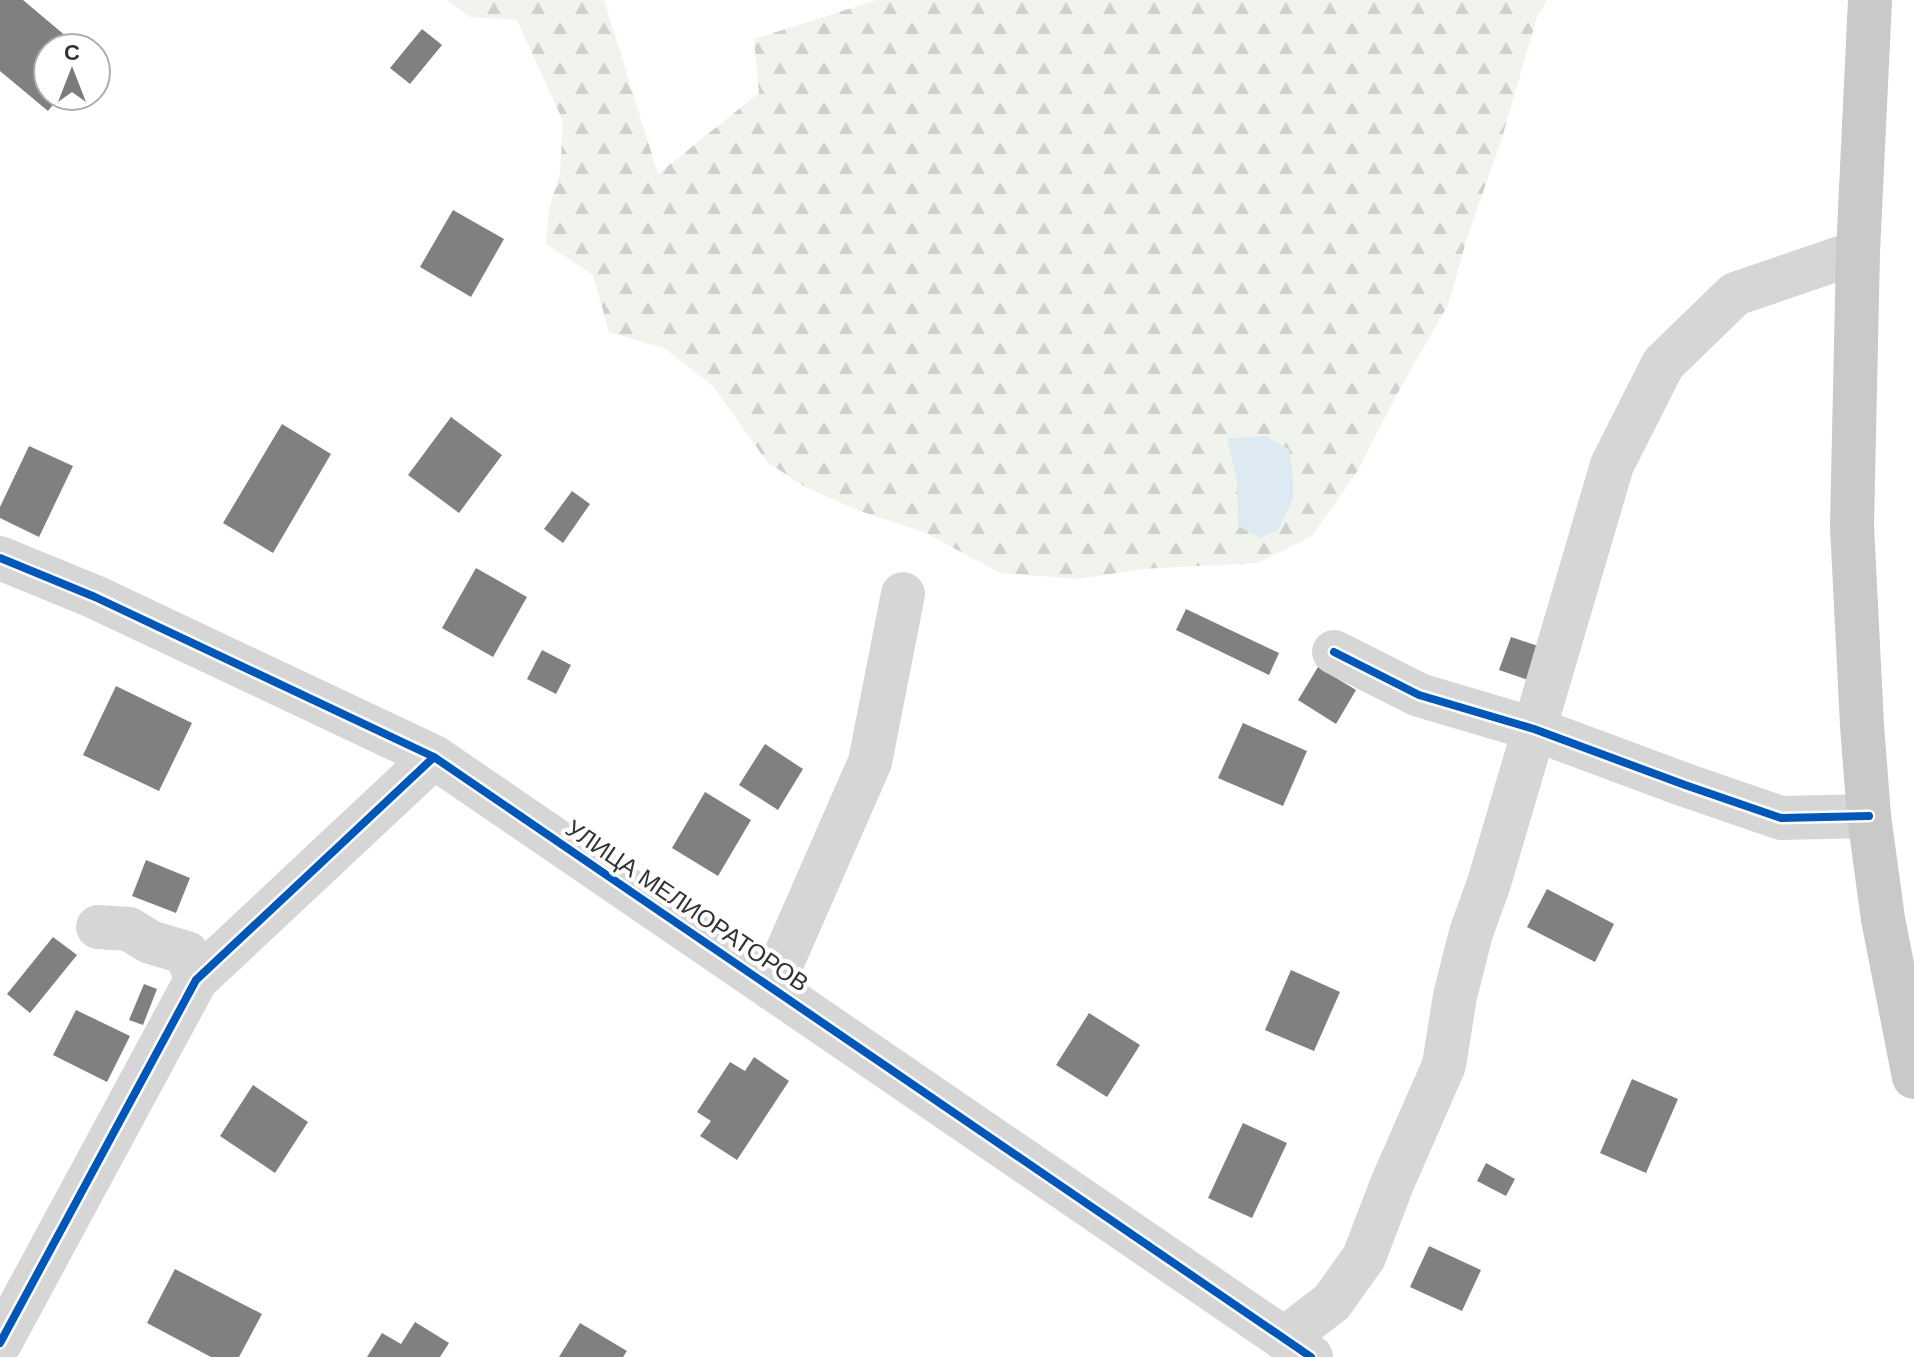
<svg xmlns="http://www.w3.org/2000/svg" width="1914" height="1357" font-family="Arial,sans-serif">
	<defs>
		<pattern id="forest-firs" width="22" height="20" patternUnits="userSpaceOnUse" patternTransform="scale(2)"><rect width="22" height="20" fill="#f1f4ed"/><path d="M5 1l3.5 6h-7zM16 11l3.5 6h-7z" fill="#cfd2cc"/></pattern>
	</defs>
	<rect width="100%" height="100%" fill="#fff"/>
	<path fill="url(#forest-firs)" d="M447,0h157l54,174 101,-81 -5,-54 123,-39h670l-10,17 -36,124 -34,97 -19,67 -50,87 -41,80 -45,64 -54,27 -117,6 -62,10 -79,-6 -74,-40 -66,-22 -53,-23 -40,-26 -54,-76 -49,-38 -55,-16 -16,-57 -47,-31 3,-35 11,-36 3,-52 -46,-101 -47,-3z"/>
	<path fill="#ddeaf2" d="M1265,436l24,13 4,28v22l-15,31 -18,8 -22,-12 -1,-44 -10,-44z"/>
	<path fill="#808080" d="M0,0h23l57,48h-32v48h12l-12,15 -48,-40z
		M422,29l20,16 -32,39 -20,-16z
		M453,210l51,29 -33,58 -51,-30z
		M451,417l51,38 -43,58 -51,-38z
		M282,424l49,30 -58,99 -50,-30z
		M29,446l44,20 -34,71 -39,-19v-11z
		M572,491l18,13 -27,39 -19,-14z
		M476,568l51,29 -34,60 -51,-29z
		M1186,609l93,44 -10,22 -93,-45z
		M1511,637l30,10 -13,33 -29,-10z
		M542,650l29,15 -15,29 -29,-15z
		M1318,667l38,23 -20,34 -38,-24z
		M116,686l76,37 -33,68 -76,-36z
		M1243,723l64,28 -24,55 -65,-28z
		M765,744l38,25 -25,41 -39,-25z
		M705,792l46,28 -33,56 -46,-28z
		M146,860l44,18 -14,35 -44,-17z
		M1547,889l67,35 -19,38 -68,-35z
		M53,937l24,18 -47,58 -23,-19z
		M1291,970l49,22 -26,59 -49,-21z
		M144,984l13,5 -14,36 -14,-5z
		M76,1010l54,26 -23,46 -54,-27z
		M1089,1013l51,32 -33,52 -51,-32z
		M754,1057l35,24 -52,79 -37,-24 11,-15 -14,-9 33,-50 15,9z
		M1632,1079l46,20 -32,74 -46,-20z
		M253,1085l55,37 -33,51 -55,-37z
		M1243,1123l44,20 -35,75 -44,-20z
		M1486,1163l29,16 -9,17 -29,-15z
		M1429,1246l52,24 -19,41 -52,-24z
		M175,1269l87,45 -23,43h-28l-64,-34z
		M415,1322l34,21 -9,14h-73l15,-24 19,11z
		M580,1323l47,28 -4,6h-64z"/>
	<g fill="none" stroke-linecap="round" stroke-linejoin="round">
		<path stroke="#d6d6d6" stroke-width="44" d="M0,558l95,39 339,160 877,600
			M1334,652l85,43 115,34 151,56 96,33 88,-2
			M98,927l31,2 21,13 37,11 9,27
			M771,988l99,-226 33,-168
			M1284,1339l48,-37 32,-45 28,-73 52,-119 11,-69 16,-63 18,-50 123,-418 51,-101 72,-70 123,-42
			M0,1343l196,-363 238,-223"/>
		<path stroke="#c9c9c9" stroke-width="44" d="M1870,0l-12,252 -6,274 10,199 7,91 14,103 31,158"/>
		<defs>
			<path id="cycleway" d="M0,558l95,39 339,160 877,600
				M1334,652l85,43 115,34 151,56 96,33 88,-2
				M0,1343l196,-363 238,-223"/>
		</defs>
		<use href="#cycleway" stroke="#fff" stroke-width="13"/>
		<use href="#cycleway" stroke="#0057b8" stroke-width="8"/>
	</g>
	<g text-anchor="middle" stroke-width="8" stroke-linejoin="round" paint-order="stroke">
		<g font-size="24" fill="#323232" stroke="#fff">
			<text transform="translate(687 906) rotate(34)" y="8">УЛИЦА МЕЛИОРАТОРОВ</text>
		</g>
	</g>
	<g transform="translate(72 72)"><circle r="38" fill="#ffffff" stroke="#adadad" stroke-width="2"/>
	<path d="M0-6L14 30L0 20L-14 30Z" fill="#7a7a7a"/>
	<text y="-12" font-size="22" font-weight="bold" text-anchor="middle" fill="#323232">С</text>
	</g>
</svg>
